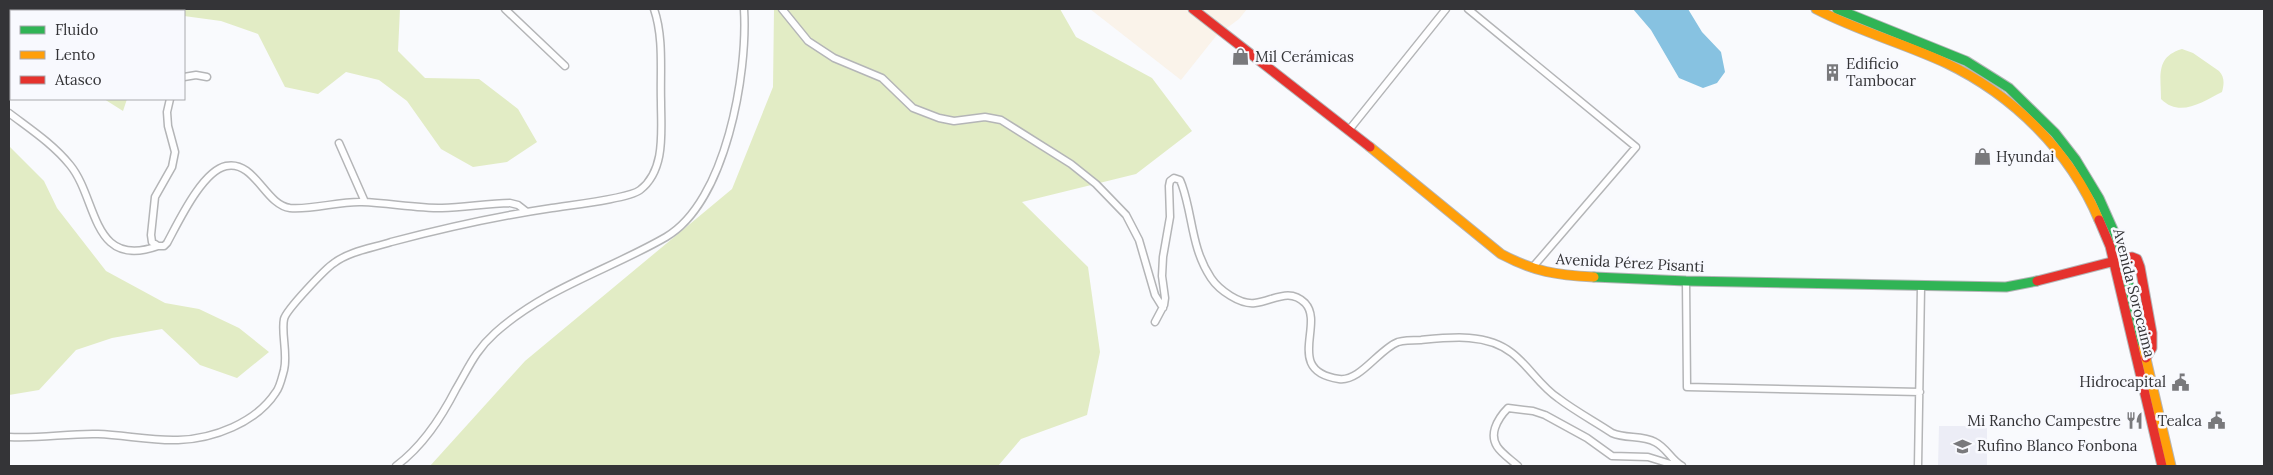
<svg xmlns="http://www.w3.org/2000/svg" width="2273" height="475" font-family="Lora,serif">
	<rect width="100%" height="100%" fill="#f9fafd"/>
	<path fill="#faf3ea" d="M1090,9h157l-8,10 -23,17 -35,44z"/>
	<path fill="#ecedf6" d="M1939,426h48v40h-49z"/>
	<path fill="#e2ecc5" d="M9,9h391l-2,42 27,27 54,1 39,30 19,33 -30,20 -34,5 -32,-18 -34,-48 -28,-21 -33,-8 -28,22 -33,-7 -27,-53 -37,-13 -37,-5v-5h-173v40l-2,-4z
		M774,9h286l16,28 76,41 40,53 -56,43 -114,28 66,65 12,85 -13,63 -66,24 -23,27h-568l95,-105 207,-172 41,-102z
		M2182,49l11,4 26,18c6,6 5,14 3,21 -20,10 -42,26 -61,7 0,-23 -6,-42 21,-50z
		M104,99h23l-4,12z
		M9,146l35,35 13,27 49,63 59,32 34,6 40,19 30,24 -32,26 -37,-13 -38,-36 -50,9 -36,12 -37,40 -30,5z"/>
	<path fill="#87c2e1" d="M1633,9h55l14,23 19,20 4,20 -8,11 -14,5 -24,-10 -28,-48z"/>
	<g fill="none" stroke-linecap="round" stroke-linejoin="round">
		<defs>
			<path id="street" d="M505,9l60,57
				M782,9l26,32 26,17 48,20 31,30 26,10 15,3 31,-4 16,3 70,44 25,20 30,31 13,25 16,55 8,13
				M1468,9l168,138 -104,121
				M184,77l12,-2 11,2
				M170,99l-3,13 1,14 7,26 -3,15 -17,30 -4,38 1,7 6,4h6l3,-3c11,-20 35,-72 59,-77 29,-6 39,39 64,42 22,2 50,-7 72,-6 27,1 53,6 80,6 22,0 45,-5 68,-5l8,2 9,7
				M9,113c21,16 44,31 61,52 28,34 21,105 88,81
				M1349,130l97,-121
				M339,143l26,59
				M1686,281l1,106 233,5
				M1155,322l9,-17 1,-7 -3,-22 1,-19 7,-40 -1,-31 1,-5 4,-3 6,2 2,5c11,31 9,63 29,93 8,12 29,27 44,25 18,-2 34,-16 50,0 20,21 -21,68 34,76 21,3 40,-30 59,-37 7,-2 16,-2 23,-2 30,-3 66,-7 91,13 17,13 28,33 46,45 17,13 36,23 54,35 14,6 30,2 43,9 12,6 16,18 27,24
				M9,437c30,2 60,-4 89,-3 27,1 53,7 80,6 35,-1 78,-17 98,-48 4,-5 6,-15 8,-22 4,-16 -3,-37 0,-51 2,-9 42,-51 50,-56 16,-12 39,-15 57,-21 53,-14 107,-26 161,-34 18,-3 76,-9 88,-18 26,-20 21,-59 21,-88 -1,-30 3,-64 -7,-93
				M396,466c27,-20 45,-48 60,-77 13,-22 19,-38 39,-56 50,-45 114,-63 171,-96 60,-35 82,-164 78,-228
				M1518,466c-12,-11 -29,-19 -23,-38 3,-9 7,-14 13,-20l25,3 12,4 42,23 25,18 36,1 29,9
				M1918,466l3,-179"/>
			<path id="fast" d="M1837,9l129,52 43,27 46,45 21,27 23,38 20,45 24,103
				M1594,277l92,4 320,6 31,-6"/>
			<path id="slow" d="M1816,9c42,22 87,34 130,54 67,32 124,88 153,157
				M1370,147l131,107c34,18 55,21 93,23
				M2143,346l28,120"/>
			<path id="jam" d="M1193,9l177,138
				M2099,220l11,26 52,220
				M2123,259l9,-2 5,2 3,8 12,66v15l-6,10
				M2037,281l82,-21"/>
		</defs>
		<use href="#street" stroke="#b4b5b7" stroke-width="9"/>
		<use href="#fast" stroke="#b4b5b7" stroke-width="11"/>
		<use href="#slow" stroke="#b4b5b7" stroke-width="11"/>
		<use href="#jam" stroke="#b4b5b7" stroke-width="11"/>
		<use href="#street" stroke="#fefeff" stroke-width="6"/>
		<use href="#fast" stroke="#30b455" stroke-width="9"/>
		<use href="#slow" stroke="#ff9f0a" stroke-width="9"/>
		<use href="#jam" stroke="#e5322d" stroke-width="9"/>
	</g>
	<defs>
		<symbol id="shop-bare" viewBox="-9 -9 18 18"><path d="M-5-2.5h2.3a2.7 3.5 0 0 1 5.4 0H5L5.5 6h-11ZM-1.5-2.5h3a1.5 2.3 0 0 0-3 0Z" fill="#79797c" stroke="#f8f9fe" stroke-width="2.5" paint-order="stroke"/></symbol>
		<symbol id="building-bare" viewBox="-9 -9 18 18"><path d="M-4-6H4V6H1V3H-1V6H-4ZM-2.5-4.3h1.7v1.8h-1.7ZM.8-4.3h1.7v1.8H.8ZM-2.5-1h1.7V.8h-1.7ZM.8-1h1.7V.8H.8Z" fill="#79797c" stroke="#f8f9fe" stroke-width="2.5" paint-order="stroke"/></symbol>
		<symbol id="civic-bare" viewBox="-9 -9 18 18"><path d="M-.6-6.5H3V-4.5H.6V-3L4-1V1h2V6H-6V1h2V-1L-.6-3ZM-1.2 2.5V6h2.4V2.5Z" fill="#79797c" stroke="#f8f9fe" stroke-width="2.5" paint-order="stroke"/></symbol>
		<symbol id="restaurant-bare" viewBox="-9 -9 18 18"><path d="M-5-6h1v4h1v-4h1v4h1v-4h1v5L-1.5 .5V6h-2V.5L-5-1ZM5-6V6H3V1.5H1.5Q1.5-4 5-6Z" fill="#79797c" stroke="#f8f9fe" stroke-width="2.5" paint-order="stroke"/></symbol>
		<symbol id="university-bare" viewBox="-9 -9 18 18"><path d="M0-5L7-2L0 1L-7-2ZM-4 1L0 2.5L4 1V4Q0 6-4 4Z" fill="#79797c" stroke="#f8f9fe" stroke-width="2.5" paint-order="stroke"/></symbol>
	</defs>
	<g fill-rule="evenodd">
		<use href="#shop-bare" x="1228" y="44" width="25" height="25"/>
		<use href="#building-bare" x="1820" y="60" width="25" height="25"/>
		<use href="#shop-bare" x="1970" y="144" width="25" height="25"/>
		<use href="#civic-bare" x="2168" y="370" width="25" height="25"/>
		<use href="#restaurant-bare" x="2122" y="408" width="25" height="25"/>
		<use href="#civic-bare" x="2204" y="408" width="25" height="25"/>
		<use href="#university-bare" x="1950" y="434" width="25" height="25"/>
	</g>
	<g text-anchor="middle" stroke-width="5" stroke-linejoin="round" paint-order="stroke">
		<g font-size="15" fill="#343437" stroke="#f8f9fe" text-anchor="start">
			<text x="1255" y="62">Mil Cerámicas</text>
			<text x="1846" y="69">Edificio<tspan x="1846" dy="17">Tambocar</tspan></text>
			<text x="1996" y="162">Hyundai</text>
			<text x="2166" y="387" text-anchor="end">Hidrocapital</text>
			<text x="2121" y="426" text-anchor="end">Mi Rancho Campestre</text>
			<text x="2202" y="426" text-anchor="end">Tealca</text>
			<text x="1977" y="451">Rufino Blanco Fonbona</text>
		</g>
		<g font-size="15" fill="#343437" stroke="#f8f9fe">
			<text transform="translate(1630 263) rotate(3)" y="5">Avenida Pérez Pisanti</text>
			<text transform="translate(2134 293) rotate(76)" y="5">Avenida Sorocaima</text>
		</g>
	</g>
	<rect width="2273" height="475" fill="none" stroke="#343437" stroke-width="20"/>
	<rect x="10" y="10" width="175" height="90" fill="#f8f9fe" stroke="#aaaaae"/>
	<rect x="20" y="26" width="25" height="8" fill="#30b455" stroke="#aaaaae"/>
	<text x="55" y="35" font-size="15" fill="#343437">Fluido</text>
	<rect x="20" y="51" width="25" height="8" fill="#ff9f0a" stroke="#aaaaae"/>
	<text x="55" y="60" font-size="15" fill="#343437">Lento</text>
	<rect x="20" y="76" width="25" height="8" fill="#e5322d" stroke="#aaaaae"/>
	<text x="55" y="85" font-size="15" fill="#343437">Atasco</text>
</svg>
